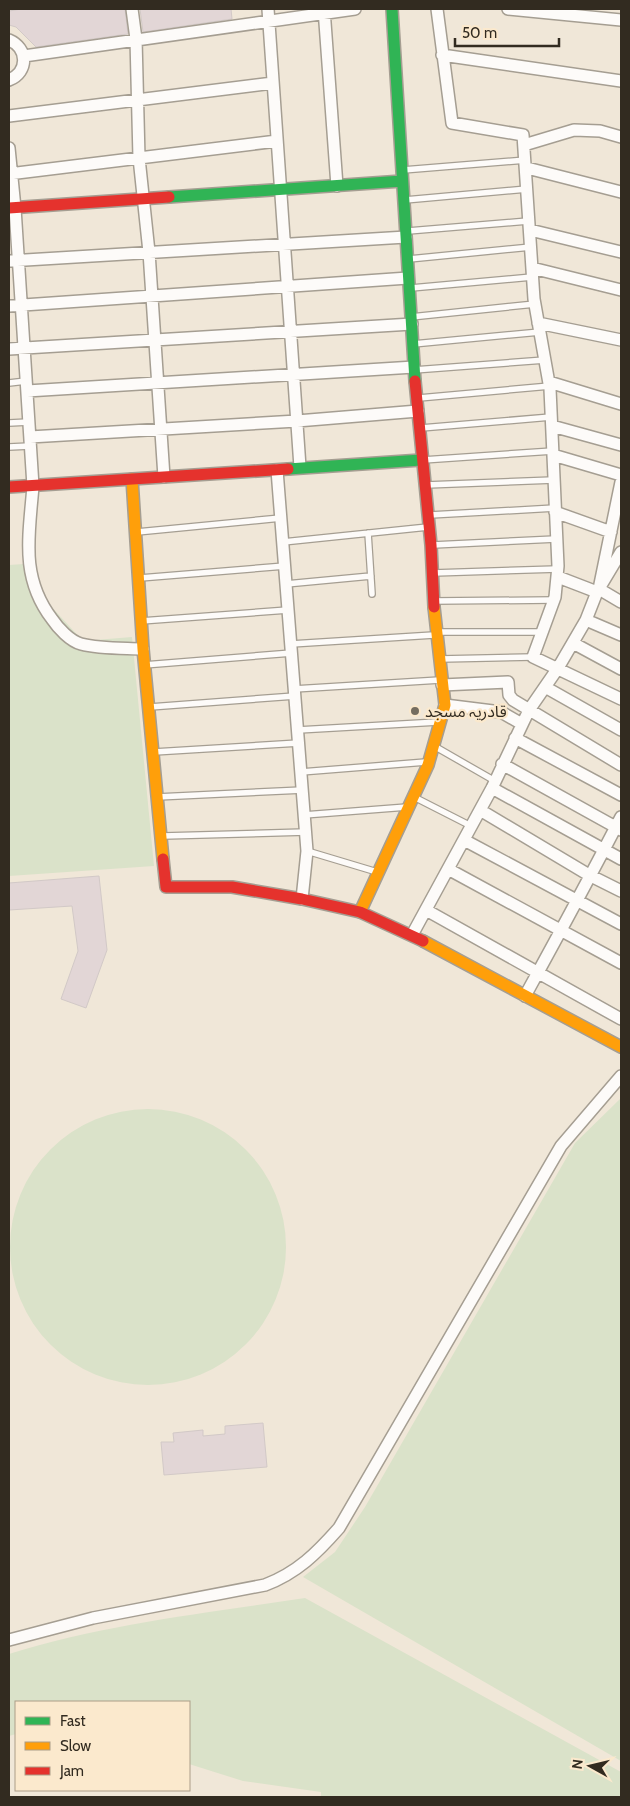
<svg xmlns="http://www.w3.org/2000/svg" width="630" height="1806" font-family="Cabin,'Noto Sans Arabic',sans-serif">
	<rect width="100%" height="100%" fill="#f0e7d8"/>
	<path fill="#dae2c9" d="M24,564l23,38 36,39 49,-4 22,229 -145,10v-311z
		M621,1098v663l-318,-184 32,-25 30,-45 210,-364z
		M10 1247a138 138 0 1 1 276 0a138 138 0 1 1-276 0Z
		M305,1598l316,174v25h-300v-5l-78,-11 -54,-17v-62h-173v32l-7,2v-82c95,-30 197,-41 296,-56z"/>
	<path fill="#e2d6d6" stroke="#d2c9c7" d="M21,9h104l3,25 -92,13 -20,-20 -7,-2v-14z
		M140,9h91l1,10 -89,13z
		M99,876l8,74 -21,58 -25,-9 17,-48 -6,-45 -63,4v-27z
		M263,1423l4,44 -103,8 -3,-33h13l-1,-9 30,-3v6l22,-2v-8z"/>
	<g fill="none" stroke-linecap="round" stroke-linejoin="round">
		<defs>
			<path id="lane" d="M403,170l123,-10
				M405,200l122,-11
				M408,231l120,-10
				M409,259l122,-12
				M411,288l121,-11
				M411,317l124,-13
				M413,344l127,-12
				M414,370l131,-10
				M9,383l17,-2
				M419,398l131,-12
				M9,423l20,-1
				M421,428l130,-11
				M9,447l21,-1
				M423,460l130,-9
				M426,485l128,-5
				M430,515l125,-7
				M137,532l144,-14
				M368,533l4,61
				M283,542l145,-15
				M433,545l123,-6
				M433,573l125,-4
				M140,578l145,-12
				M286,584l85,-8
				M434,601l120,-1
				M141,621l147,-11
				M435,632h107
				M291,644l143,-9
				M440,659l93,-2
				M144,665l148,-12
				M294,689l146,-9
				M150,707l145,-11
				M298,730l140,-8
				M434,746l61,35
				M154,752l145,-9
				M301,772l125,-10
				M157,797l146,-7
				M414,797l57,29
				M304,815l103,-8
				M163,836l143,-4
				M307,851l70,21"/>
			<path id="street" d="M132,9l4,30 3,119 10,94 15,225
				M268,9l32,458
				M324,9l13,177
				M437,9l15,114 71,12 11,164 16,90 8,177 -3,31 -22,60 88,42
				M508,9l113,11
				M9,40c19,8 20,32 0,40
				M442,55l179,26
				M24,56l331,-47
				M9,116l264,-33
				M524,145l50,-15 26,1 21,6
				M9,148l6,60 18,278c-4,50 -13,91 19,133 6,9 18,22 29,25 19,5 42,4 62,5
				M527,168l94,24
				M9,174l268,-33
				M530,230l91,22
				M9,261l397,-24
				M532,268l89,22
				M9,306l399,-28
				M538,323l83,17
				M9,349l403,-25
				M549,382l72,22
				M27,391l387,-24
				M552,426l69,19
				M30,437l267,-16 121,-10
				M553,455l68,20
				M277,470l30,381 -5,48
				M621,482l-22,107 22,13
				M555,512l56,20
				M558,577l39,15
				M586,620l35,15
				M573,643l48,26
				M442,685l66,-3 1,13 4,5 108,65
				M545,687l76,43
				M445,705l56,7 21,12
				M515,738l106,57
				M502,764l119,66
				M492,788l129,71
				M480,810l109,65 32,16
				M464,840l157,84
				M448,869l173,94
				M426,910l195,109
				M412,935l80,-147 37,-78 29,-42 28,-48 11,-28 24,-40
				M525,996c33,-60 65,-119 96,-179
				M9,1640l84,-22 172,-33c32,-12 52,-32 74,-57l222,-382 60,-70"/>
			<path id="fast" d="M392,9l23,372
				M169,197l233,-16
				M288,469l133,-9"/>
			<path id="slow" d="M132,479l11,170 20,210
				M360,912l68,-147 17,-60 -11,-98
				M423,941l198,106"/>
			<path id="jam" d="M9,208l160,-11
				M415,381l16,164 3,62
				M9,487l279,-18
				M163,859l3,28h66l70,12 58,13 63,29"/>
		</defs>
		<use href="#lane" stroke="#a59e92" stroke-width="8"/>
		<use href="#street" stroke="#a59e92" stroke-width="14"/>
		<use href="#fast" stroke="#a59e92" stroke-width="14"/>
		<use href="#slow" stroke="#a59e92" stroke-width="14"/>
		<use href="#jam" stroke="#a59e92" stroke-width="14"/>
		<use href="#lane" stroke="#fdfbf9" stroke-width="5.5"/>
		<use href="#street" stroke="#fdfbf9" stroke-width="11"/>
		<use href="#fast" stroke="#30b455" stroke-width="11"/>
		<use href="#slow" stroke="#ff9f0a" stroke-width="11"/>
		<use href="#jam" stroke="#e5322d" stroke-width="11"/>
	</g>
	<circle fill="#746d60" stroke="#fbe9cd" stroke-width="2" cx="415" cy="711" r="5"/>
	<g text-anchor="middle" stroke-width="4.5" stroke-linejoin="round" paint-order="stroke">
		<g font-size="16" fill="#322b20" stroke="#fbe9cd" text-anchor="start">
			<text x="425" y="717">قادریہ مسجد</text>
		</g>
	</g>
	<rect width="630" height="1806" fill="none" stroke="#322b20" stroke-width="20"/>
	<rect x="15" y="1701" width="175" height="90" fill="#fbe9cd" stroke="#ab9d88"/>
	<rect x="25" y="1717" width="25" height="8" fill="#30b455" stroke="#ab9d88"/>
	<text x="60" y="1726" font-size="15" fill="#322b20">Fast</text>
	<rect x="25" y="1742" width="25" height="8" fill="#ff9f0a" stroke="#ab9d88"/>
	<text x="60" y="1751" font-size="15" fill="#322b20">Slow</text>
	<rect x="25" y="1767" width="25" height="8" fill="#e5322d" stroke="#ab9d88"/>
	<text x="60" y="1776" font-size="15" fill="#322b20">Jam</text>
	<g transform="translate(590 1766) rotate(278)" stroke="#fbe9cd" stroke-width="4" paint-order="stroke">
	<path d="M0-4L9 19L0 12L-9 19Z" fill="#322b20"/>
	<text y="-8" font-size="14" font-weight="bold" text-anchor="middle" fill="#322b20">N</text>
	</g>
	<path d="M455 38v8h104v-8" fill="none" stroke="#322b20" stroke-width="2.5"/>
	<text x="462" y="38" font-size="15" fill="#322b20" stroke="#fbe9cd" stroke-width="4" paint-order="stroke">50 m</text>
</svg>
